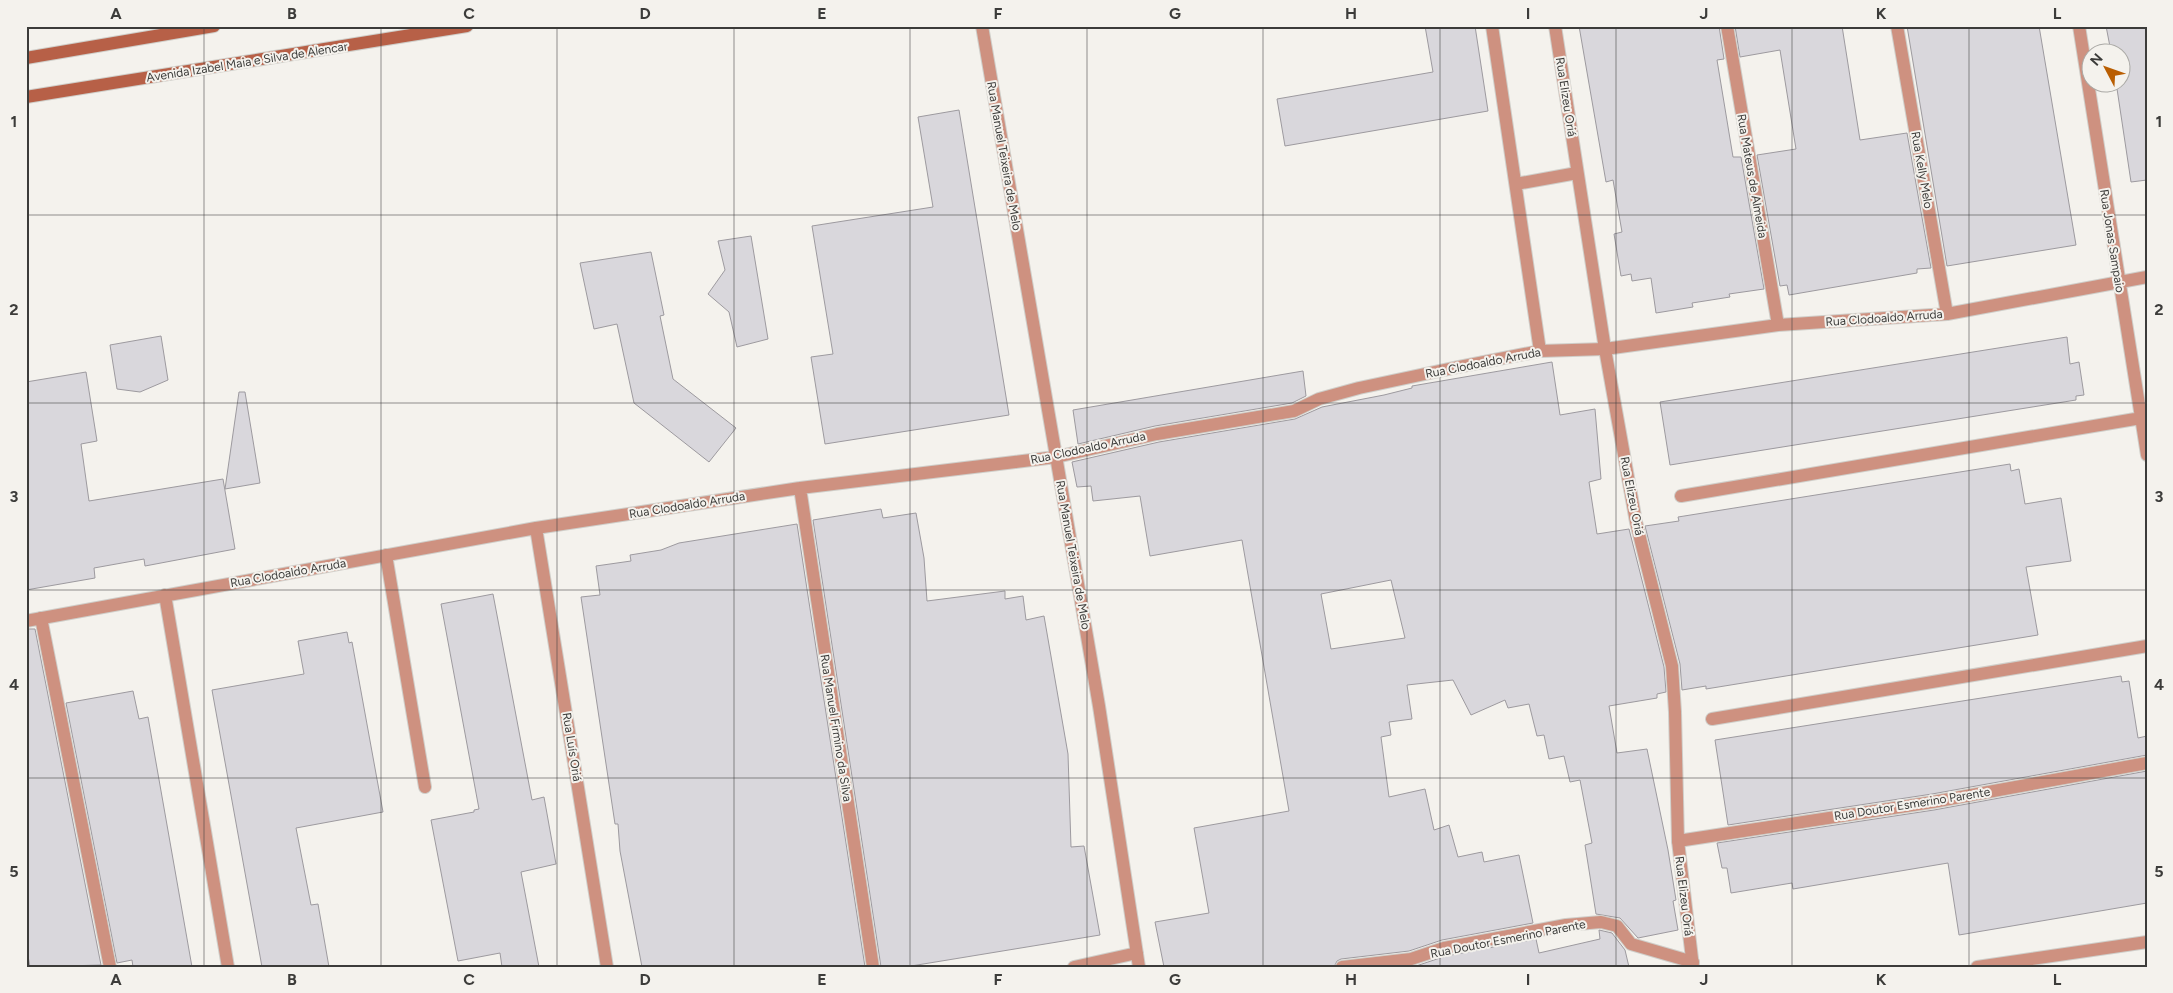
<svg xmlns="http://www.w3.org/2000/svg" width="2173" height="993" font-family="Figtree,sans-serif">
	<rect width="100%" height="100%" fill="#f4f2ed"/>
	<path fill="#d9d7dc" stroke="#9d9a9f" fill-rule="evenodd" d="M1425,26h50l13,85 -203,35 -8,-47 156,-27z
		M1579,26h140l5,33 -7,1 16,97h8l23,132 -35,5 1,3 -38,6 1,4 -37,6 -5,-35 -19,3 -1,-7 -10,2 -7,-42 8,-2 -9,-52 -7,2z
		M1735,26h107l18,114 47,-7 24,135 -14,1v4l-128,22 -2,-10 -7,1 -23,-131 39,-6 -16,-99 -40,7z
		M1907,26h132l37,219 -129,21z
		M2106,26h41v154l-16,2 -15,-100h4v-30h-9z
		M959,110l50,305 -184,29 -14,-87 22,-3 -21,-128 121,-19 -15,-90z
		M751,236l17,103 -31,8 -8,-35 -21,-18 17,-24 -7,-29z
		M651,252l13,63 -4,1 13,63 63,49 -27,34 -75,-59 -17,-79 -23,5 -14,-66z
		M161,336l7,44 -28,12 -23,-3 -7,-44z
		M2067,337l3,27 9,-2 5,33 -8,1v4l-406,65 -10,-63z
		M1552,362l8,53 35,-6 6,70 -12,3 8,52 32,-5 35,138 2,25 -9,2v4l-48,8 8,47 30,-4 21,101 8,50 -3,1 5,29 -40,8 -18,-20 -24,-4 -11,-69 7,-2 -12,-63 -10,2 -6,-26 -15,3 -5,-24 -7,1 -8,-32 -21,4 -3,-8 -34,15 -18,-35 -46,5 5,34 -23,3 2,13 -10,2 8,60 36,-8 9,41 15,-5 9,32 24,-5 2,10 35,-7 14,68 -91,17 -33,11 -68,8 -4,2 -3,6h-170l-9,-45 54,-9 -15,-85 95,-17 -47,-271 -92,16 -10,-60 -47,5 -2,-15 -14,1 -5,-25 87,-20 136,-23 27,-12 62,-12 28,-7v-2zM1391,580l14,58 -74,11 -10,-55z
		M1303,371l3,25 -14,7 -137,23 -77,18 -5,-34z
		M86,372l11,69 -16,3 8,57 134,-22 12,70 -90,17 -1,-7 -50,9 1,10 -69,12v-208z
		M239,392h6l15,91 -35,6z
		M2010,464l1,7 8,-2 6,35 36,-6 10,63 -45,6 12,68 -332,54v-3l-24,4 -2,-26 -35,-138 34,-5 -1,-4z
		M881,509l2,9 33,-5 8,45 3,43 78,-10v8l18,-3 3,24 18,-4 24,138 3,93 13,-1 16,89 -195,32h-24l-68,-447z
		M797,524l68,443h-223l-22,-116 -2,-27h-3l-34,-227 19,-2 -4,-29 35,-5 -1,-6 31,-5 18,-7z
		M493,594l39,206 12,-3 12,67 -35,8 18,95h-37l-2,-14 -42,8 -27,-141 43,-8v-2l5,-1 -38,-205z
		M26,629h9l66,336 -71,2 -4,-22z
		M347,632l2,11 3,-1 31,170 -87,16 15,77 7,-1 11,63h-67l-50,-277 92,-16 -6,-33z
		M2121,676l1,6 7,-1 9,57 9,-2v19l-215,39 -204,31 -13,-85z
		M133,691l6,28 9,-2 44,250h-59l-1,-7 -15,3 -51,-260z
		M2147,771v132l-188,32 -11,-72 -155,26 -1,-6 -61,10 -4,-25h-5l-5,-25 217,-33z
		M1599,930l13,3 13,17 4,17h-216l33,-11 90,-17 3,14 61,-14z"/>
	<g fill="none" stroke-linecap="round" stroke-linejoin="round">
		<defs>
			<path id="lane" d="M1056,457l101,-23 137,-23 25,-12 40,-11 99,-21 82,-16 65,-2
				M41,618l69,349
				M1678,841l255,-39 214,-39
				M1342,967l69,-8 33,-11 122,-23 35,-3 16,4 14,18 62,18"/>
			<path id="street" d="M982,26l117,680 40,261
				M1492,26l48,325
				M1555,26l50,323 31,173 36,144 3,46 3,129 15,126
				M1727,26l51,299
				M1897,26l50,288
				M2079,26l68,429
				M1516,184l61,-11
				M1605,349l173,-24 169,-11 200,-37
				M800,488l73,479
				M1681,496l466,-79
				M536,528l71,439
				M386,555l39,232
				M165,595l63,372
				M26,621l510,-93 264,-40 256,-31
				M1712,719l435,-73
				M1074,967l63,-14
				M1977,967l170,-25"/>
			<path id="secondary" d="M26,58l188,-32
				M26,97l441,-71"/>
		</defs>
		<use href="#lane" stroke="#cfcec9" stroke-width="14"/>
		<use href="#street" stroke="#cfcec9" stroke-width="14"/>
		<use href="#secondary" stroke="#cfcec9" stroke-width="14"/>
		<use href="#lane" stroke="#ce9180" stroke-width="12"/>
		<use href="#street" stroke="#ce9180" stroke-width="12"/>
		<use href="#secondary" stroke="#b76047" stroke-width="12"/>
	</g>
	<path fill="none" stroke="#3c3c3a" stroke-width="1" stroke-opacity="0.55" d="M204,26v941M381,26v941M557,26v941M734,26v941M910,26v941M1087,26v941M1263,26v941M1440,26v941M1616,26v941M1792,26v941M1969,26v941M26,215h2121M26,403h2121M26,590h2121M26,778h2121"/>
	<g text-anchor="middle" stroke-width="4" stroke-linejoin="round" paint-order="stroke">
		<g font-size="12" fill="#3c3c3a" stroke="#f4f2ed">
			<text transform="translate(247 62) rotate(-9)" y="4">Avenida Izabel Maia e Silva de Alencar</text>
			<text transform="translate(1566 97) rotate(81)" y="4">Rua Elizeu Oriá</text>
			<text transform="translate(1004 156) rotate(80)" y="4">Rua Manuel Teixeira de Melo</text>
			<text transform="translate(1922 170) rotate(80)" y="4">Rua Kelly Melo</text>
			<text transform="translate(1752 176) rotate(80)" y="4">Rua Mateus de Almeida</text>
			<text transform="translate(2112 241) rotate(81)" y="4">Rua Jonas Sampaio</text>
			<text transform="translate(1884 318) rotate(-4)" y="4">Rua Clodoaldo Arruda</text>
			<text transform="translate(1483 363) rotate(-11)" y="4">Rua Clodoaldo Arruda</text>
			<text transform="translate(1088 448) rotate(-12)" y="4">Rua Clodoaldo Arruda</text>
			<text transform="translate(1632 496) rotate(79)" y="4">Rua Elizeu Oriá</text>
			<text transform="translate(687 505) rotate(-9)" y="4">Rua Clodoaldo Arruda</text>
			<text transform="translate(1073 555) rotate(80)" y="4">Rua Manuel Teixeira de Melo</text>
			<text transform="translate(288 573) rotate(-10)" y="4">Rua Clodoaldo Arruda</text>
			<text transform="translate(836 728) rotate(81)" y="4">Rua Manuel Firmino da Silva</text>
			<text transform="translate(572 747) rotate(81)" y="4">Rua Luís Oriá</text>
			<text transform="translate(1912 804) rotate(-9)" y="4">Rua Doutor Esmerino Parente</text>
			<text transform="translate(1684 896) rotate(83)" y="4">Rua Elizeu Oriá</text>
			<text transform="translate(1508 939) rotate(-11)" y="4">Rua Doutor Esmerino Parente</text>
		</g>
	</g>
	<rect width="2173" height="993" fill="none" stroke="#f4f2ed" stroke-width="55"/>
	<g transform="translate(2106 68) rotate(311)"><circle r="24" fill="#f4f2ed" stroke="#aaa9a5"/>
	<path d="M0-4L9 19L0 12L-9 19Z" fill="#b95e02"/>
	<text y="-8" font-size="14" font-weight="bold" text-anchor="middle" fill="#3c3c3a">N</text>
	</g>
	<rect x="28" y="28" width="2118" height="938" fill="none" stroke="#3c3c3a" stroke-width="2"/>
	<g font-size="16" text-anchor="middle" font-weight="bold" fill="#3c3c3a">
		<text x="116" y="19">A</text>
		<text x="292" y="19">B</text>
		<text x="469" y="19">C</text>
		<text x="645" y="19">D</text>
		<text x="822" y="19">E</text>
		<text x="998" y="19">F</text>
		<text x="1175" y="19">G</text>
		<text x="1351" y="19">H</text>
		<text x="1528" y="19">I</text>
		<text x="1704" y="19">J</text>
		<text x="1881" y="19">K</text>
		<text x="2057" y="19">L</text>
		<text x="14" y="127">1</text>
		<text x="2159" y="127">1</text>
		<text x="14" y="315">2</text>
		<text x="2159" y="315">2</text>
		<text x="14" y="502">3</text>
		<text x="2159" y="502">3</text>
		<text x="14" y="690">4</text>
		<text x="2159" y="690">4</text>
		<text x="14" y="877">5</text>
		<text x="2159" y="877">5</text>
		<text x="116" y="985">A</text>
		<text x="292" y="985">B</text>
		<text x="469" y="985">C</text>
		<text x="645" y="985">D</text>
		<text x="822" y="985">E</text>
		<text x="998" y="985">F</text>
		<text x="1175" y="985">G</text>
		<text x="1351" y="985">H</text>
		<text x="1528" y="985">I</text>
		<text x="1704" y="985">J</text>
		<text x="1881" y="985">K</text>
		<text x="2057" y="985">L</text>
	</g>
</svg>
